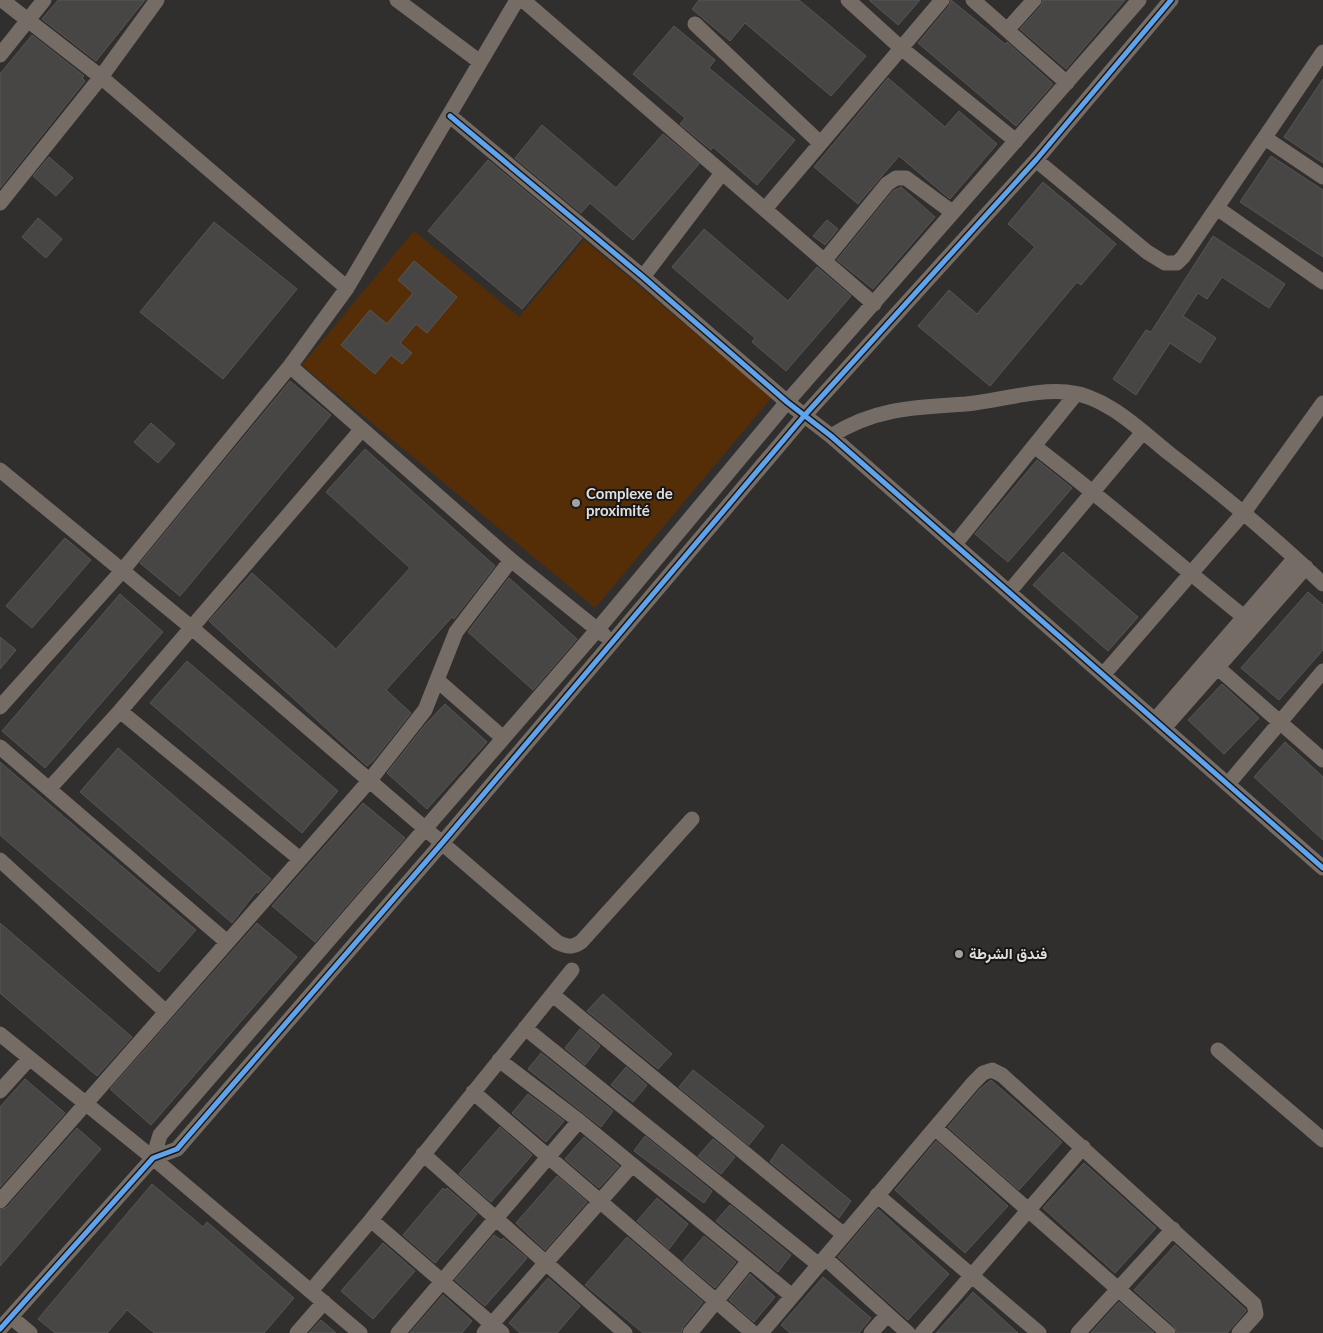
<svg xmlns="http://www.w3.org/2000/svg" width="1323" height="1333" font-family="Lato,Vazirmatn,sans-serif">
	<rect width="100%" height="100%" fill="#312f2e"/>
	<path fill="#552e07" d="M414,231l105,86 65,-77 188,157 -177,211 -293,-243z"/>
	<path fill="#474645" stroke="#575655" d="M58,0h87l-49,61 -54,-42z
		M699,0h100l67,56 -35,40 -86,-73 -15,18 -38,-32z
		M869,0h51l-22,25z
		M951,0l54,44 2,-2 46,42 -37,42 -98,-83 31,-37z
		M1043,0h82l-59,69 -46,-40 21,-23z
		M674,26l41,34 -6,8 86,72 -38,45 -44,-38 -2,3 -31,-26 5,-6 -52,-44z
		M32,35l52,41 -2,2 3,3 -85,107v-114z
		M888,78l57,49 14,-16 38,33 -47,55 -51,-43 -41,48 -44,-37z
		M1323,79v84l-39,-26z
		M542,125l74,63 47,-54 36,30 -66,76 -43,-37 -9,10 -66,-55z
		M1271,156l52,34v67l-83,-55z
		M49,157l24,21 -17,18 -23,-20z
		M488,160l94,78 -60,71 -94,-78z
		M1043,182l73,62 -35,41 -4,-3 -87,104 -72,-60 31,-36 28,24 58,-67 -27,-23z
		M901,187l34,30 -62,72 -36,-29 56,-69z
		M38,218l24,21 -16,19 -24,-21z
		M827,220l11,9 -13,16 -12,-9z
		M214,222l83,67 -74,90 -83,-67z
		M704,229l84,72 29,-34 34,29 -65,75 -34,-29 3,-4 -83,-71z
		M1213,236l72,48 -16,24 -47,-31 -15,22 -9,-6 -15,23 33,22 -16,25 -30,-20 -34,52 -23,-16 33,-49 5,2z
		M414,261l43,36 -30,36 -11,-9 -16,19 12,10 -10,11 -11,-9 -16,19 -34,-29 29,-35 17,14 26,-31 -15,-13z
		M290,381l41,34 -151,181 -40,-33z
		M151,423l24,21 -17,19 -24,-21z
		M365,449l130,117 -41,53 -2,-2 -66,73 25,23 -38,48 -6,5 -158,-145 43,-48 84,76 74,-81 -84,-76z
		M1037,460l35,28 -64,74 -33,-28z
		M65,538l26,22 -59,68 -26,-22z
		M1063,552l75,65 -30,34 -75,-66z
		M509,578l68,61 -44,51 -65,-58z
		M1308,592l15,13v45l-44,50 -38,-32z
		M120,594l43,38 -118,136 -43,-37z
		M0,637l16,13 -16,19z
		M187,661l151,130 -36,42 -152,-130z
		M1222,684l37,34 -35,36 -36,-34z
		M445,704l42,38 -60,67 -40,-36 38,-48z
		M1285,742l38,35v63l-69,-63z
		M118,748l153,131 -13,14 -2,-1 -24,31 -152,-131z
		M0,762l196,168 -37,42 -159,-137z
		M363,803l42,35 -90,104 -43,-36z
		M0,923l132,114 -35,39 -97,-83z
		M257,923l40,34 -146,168 -40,-35v-2z
		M603,994l69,60 -14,15 -71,-58z
		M580,1029l20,17 -15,19 -20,-17z
		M541,1053l72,58 -12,16 -73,-58z
		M626,1067l21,18 -14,17 -22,-17z
		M693,1070l71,56 -15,19 -70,-58z
		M25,1079l40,34 -65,74v-80z
		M991,1080l71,62 -43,48 -71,-63 32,-38z
		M528,1094l36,27 -18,21 -34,-29z
		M500,1127l32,28 -41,47 -32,-28z
		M77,1128l24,21 -101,117v-56l7,-3z
		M645,1136l67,55 -8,12 -70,-52z
		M584,1137l35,29 -20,22 -34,-29z
		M713,1139l22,18 -14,17 -23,-18z
		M936,1141l72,65 -43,47 -70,-63z
		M782,1144l69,57 -12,17 -69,-56z
		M1084,1163l72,65 -41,45 -72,-65z
		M557,1176l30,26 -42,48 -29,-27z
		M152,1184l51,43 4,-5 87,76 -30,35h-110l-27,-23 -20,23h-52l-17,-14z
		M443,1188l2,2 2,-2 30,26 -42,49 -32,-28z
		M657,1198l31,26 -19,25 -32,-28z
		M730,1205l61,50 -13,17 -62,-51z
		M878,1209l71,65 -41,46 -70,-63z
		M494,1235l7,5 2,-2 24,20 -42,48 -30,-26z
		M704,1236l32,26 -21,26 -32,-27z
		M627,1237l76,65 -20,25 -2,6h-38l-58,-48z
		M383,1243l32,28 -42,48 -32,-28z
		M1175,1245l70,64 1,2 -19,22h-50l-3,-7 -40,-36z
		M750,1274l25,23 -21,25 -25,-22z
		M823,1277l48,41 -12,15h-69l-9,-8z
		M548,1278l32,28 -23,27h-37l-11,-10z
		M973,1292l45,41h-82z
		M443,1295l29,26 -10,12h-52z
		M1119,1302l35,31h-63z
		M321,1320l15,13h-27z"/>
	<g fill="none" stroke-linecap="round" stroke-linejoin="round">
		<path stroke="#756c65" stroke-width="15" d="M2,0l99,77 246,211
			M397,0l83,62
			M523,0l351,304
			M848,0l53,48 115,93
			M973,0l94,83
			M695,24l125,119
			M1007,30l27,-30
			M0,55l44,-55
			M450,116l193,161 144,125 44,34 492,432
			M1265,138l58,39
			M1036,160l111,92 18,11h12l6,-6 140,-205
			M0,203l101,-126 56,-77
			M1217,208l106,74
			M765,209l177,-209
			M825,260l62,-76 9,-6h10l46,34
			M643,277l79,-104
			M290,366l221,194 93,75
			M831,436c43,-28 85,-29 135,-32 33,-3 68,-15 101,-12 40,4 73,38 103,62 53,41 104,83 153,130
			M1034,446c75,57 146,120 220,179
			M0,470l192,158 365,314c10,5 15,6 24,0l111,-123
			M955,544l121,-150
			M1009,592l134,-160
			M1217,667l106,93
			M1103,675l142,-164 78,-108
			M437,680l65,57
			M0,707l122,-136 168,-205 57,-78 170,-288
			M120,711l180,148
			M1155,720l140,-162
			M1164,728l142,-161
			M0,747l227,195
			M1228,784l95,-113
			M49,789l71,-78 242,-282
			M0,860l166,152
			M553,995l291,240
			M525,1028l294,237
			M0,1034l153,124 207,175
			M1218,1050l105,90
			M499,1060l80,61 213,175
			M0,1091l29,-32
			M473,1092l280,241
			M935,1128l233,205
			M423,1154l202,179
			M153,1158l7,-23 437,-505 190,-228 352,-402
			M877,1195l162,138
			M0,1201l370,-421 55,-70 31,-78 55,-72
			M371,1220l131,113
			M825,1258l83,75
			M311,1291l60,-71 201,-250
			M11,1317l19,16
			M0,1329l153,-171 24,-9 266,-307 361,-426 232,-256 135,-160
			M297,1333l27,-31
			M398,1333l181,-212
			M484,1333l148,-168
			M690,1333l59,-72
			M761,1333l212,-250 10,-10 9,-3 10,5 252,229 2,10 -17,19
			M871,1333l16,-18
			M922,1333l161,-186
			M1078,1333l95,-104"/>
		<defs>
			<path id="cycleway" d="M450,116l193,161 144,125 44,34 492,432
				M0,1329l153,-171 24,-9 266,-307 361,-426 232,-256 135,-160"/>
		</defs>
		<use href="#cycleway" stroke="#191716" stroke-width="8"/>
		<use href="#cycleway" stroke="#60a3ed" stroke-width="5"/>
	</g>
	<g fill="#a3a1a0" stroke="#191716" stroke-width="2">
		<circle cx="576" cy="503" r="5"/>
		<circle cx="959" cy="954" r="5"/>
	</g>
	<g text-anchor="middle" stroke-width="4" stroke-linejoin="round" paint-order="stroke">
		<g font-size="15" font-weight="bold" fill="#e1dfde" stroke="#191716" text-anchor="start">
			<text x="586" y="499">Complexe de<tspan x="586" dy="17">proximité</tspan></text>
			<text x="969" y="959">فندق الشرطة</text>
		</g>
	</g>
</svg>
